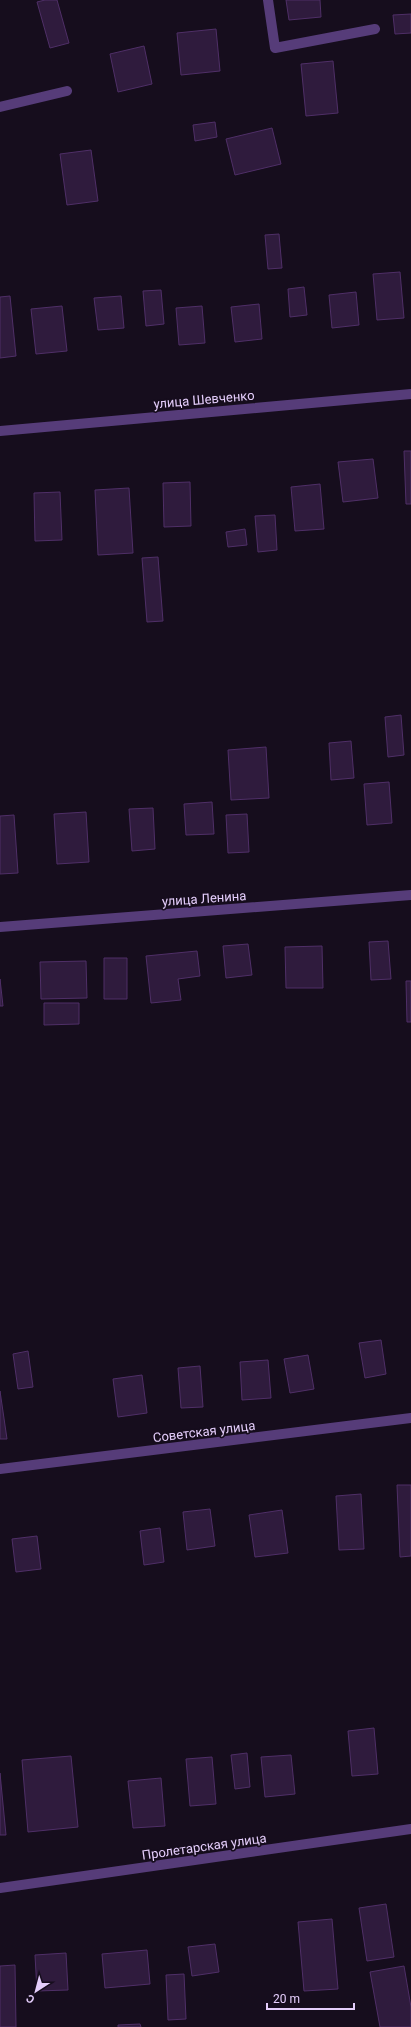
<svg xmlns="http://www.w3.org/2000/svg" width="411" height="2027" font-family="Roboto,sans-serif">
	<rect width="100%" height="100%" fill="#160d1d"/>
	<path fill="#2f1b3d" stroke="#4f2f67" d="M45,0h12l12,43 -19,5 -13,-46z
		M286,0h34l1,17 -32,3z
		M411,14v19l-16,1 -2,-19z
		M216,29l4,42 -39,4 -4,-42z
		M144,46l8,38 -34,8 -8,-38z
		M333,61l5,52 -32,3 -5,-52z
		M215,122l2,15 -22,4 -2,-16z
		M272,128l9,36 -46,11 -9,-36z
		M91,150l7,51 -31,4 -7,-51z
		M279,234l3,34 -14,1 -3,-34z
		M400,272l4,46 -27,2 -4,-46z
		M304,287l3,28 -17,2 -2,-28z
		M161,290l3,34 -18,2 -3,-35z
		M356,292l3,33 -27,3 -3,-33z
		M10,296l6,60 -16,2v-61z
		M121,296l3,32 -26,2 -4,-32z
		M259,304l3,35 -27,3 -4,-35z
		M62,306l5,45 -31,3 -5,-45z
		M202,306l3,37 -26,2 -3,-37z
		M404,451h7v53h-5z
		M373,459l5,39 -35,4 -5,-40z
		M190,482l1,44 -27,1 -1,-44z
		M320,484l4,45 -29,2 -4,-44z
		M129,488l4,65 -35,2 -3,-65z
		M60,492l2,48 -27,1 -1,-48z
		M275,515l2,35 -19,2 -3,-36z
		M245,529l2,16 -19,2 -2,-15z
		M158,557l5,64 -16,1 -5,-64z
		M401,715l3,40 -16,2 -3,-40z
		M351,741l3,37 -23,2 -2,-37z
		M266,747l3,51 -38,2 -3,-50z
		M389,782l3,41 -25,2 -3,-41z
		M212,802l2,32 -28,1 -2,-31z
		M153,808l2,41 -23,2 -3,-42z
		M86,812l3,50 -32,2 -3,-50z
		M247,814l2,38 -21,1 -2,-38z
		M14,815l4,58 -18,1v-58z
		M388,941l3,38 -20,1 -2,-38z
		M248,944l4,31 -26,3 -3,-32z
		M322,946l1,42h-37l-1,-41z
		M197,951l3,25 -22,3 3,21 -30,3 -5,-47z
		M104,958h23v41h-23z
		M86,961l1,37 -46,1 -1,-37z
		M0,979l3,27h-3z
		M406,981h5v41h-4z
		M44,1003h35v21l-35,1z
		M381,1340l5,34 -21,4 -6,-35z
		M28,1351l5,36 -15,2 -5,-35z
		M308,1355l6,34 -24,4 -6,-34z
		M268,1360l3,38 -29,2 -2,-38z
		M200,1366l3,41 -22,1 -3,-40z
		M142,1375l5,38 -29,4 -5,-38z
		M0,1391l7,48h-7z
		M397,1485h14v71l-11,1z
		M361,1494l3,55 -25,1 -3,-54z
		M210,1509l5,37 -28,4 -4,-38z
		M282,1510l6,43 -33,4 -6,-42z
		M160,1528l4,34 -20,3 -4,-34z
		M37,1536l4,33 -25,3 -4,-33z
		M374,1728l4,46 -26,2 -4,-45z
		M247,1753l3,34 -15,2 -4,-34z
		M291,1755l4,39 -30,3 -4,-40z
		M71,1756l7,71 -50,5 -6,-72z
		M212,1757l4,47 -26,2 -4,-47z
		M0,1773l6,62h-6z
		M161,1778l4,48 -32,2 -5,-47z
		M386,1904l8,53 -27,4 -8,-53z
		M332,1919l6,70 -34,2 -6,-69z
		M215,1944l4,28 -27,4 -4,-29z
		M147,1950l3,34 -45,4 -3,-34z
		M66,1953l2,37 -31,1 -2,-36z
		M15,1965l1,62h-16v-61z
		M404,1966l7,41v20h-31l-10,-55z
		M184,1974l2,45 -18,1 -2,-45z
		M140,2024l1,3h-23v-2z"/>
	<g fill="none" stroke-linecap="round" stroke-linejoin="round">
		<path stroke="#563c79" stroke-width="10" d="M268,0l7,48 100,-19
			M0,107l67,-16
			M0,431l411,-37
			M0,927l411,-32
			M0,1469l411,-51
			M0,1888l411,-59"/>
	</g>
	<g text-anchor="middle" stroke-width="3.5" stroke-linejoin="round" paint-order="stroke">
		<g font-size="13" fill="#e4cdfb" stroke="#160d1d">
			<text transform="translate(204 399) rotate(-5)" y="5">улица Шевченко</text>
			<text transform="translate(204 898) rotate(-4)" y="5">улица Ленина</text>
			<text transform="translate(204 1431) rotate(-7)" y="5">Советская улица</text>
			<text transform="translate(204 1846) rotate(-8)" y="5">Пролетарская улица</text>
		</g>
	</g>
	<g transform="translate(36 1991) rotate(216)" stroke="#160d1d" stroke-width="3" paint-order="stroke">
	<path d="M0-3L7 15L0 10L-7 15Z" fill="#e4cdfb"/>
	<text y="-6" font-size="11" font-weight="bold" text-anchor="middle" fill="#e4cdfb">С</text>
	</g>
	<path d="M267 2003v6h87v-6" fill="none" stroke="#e4cdfb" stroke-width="2"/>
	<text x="273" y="2003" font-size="12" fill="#e4cdfb" stroke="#160d1d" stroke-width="3" paint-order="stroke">20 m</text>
</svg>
